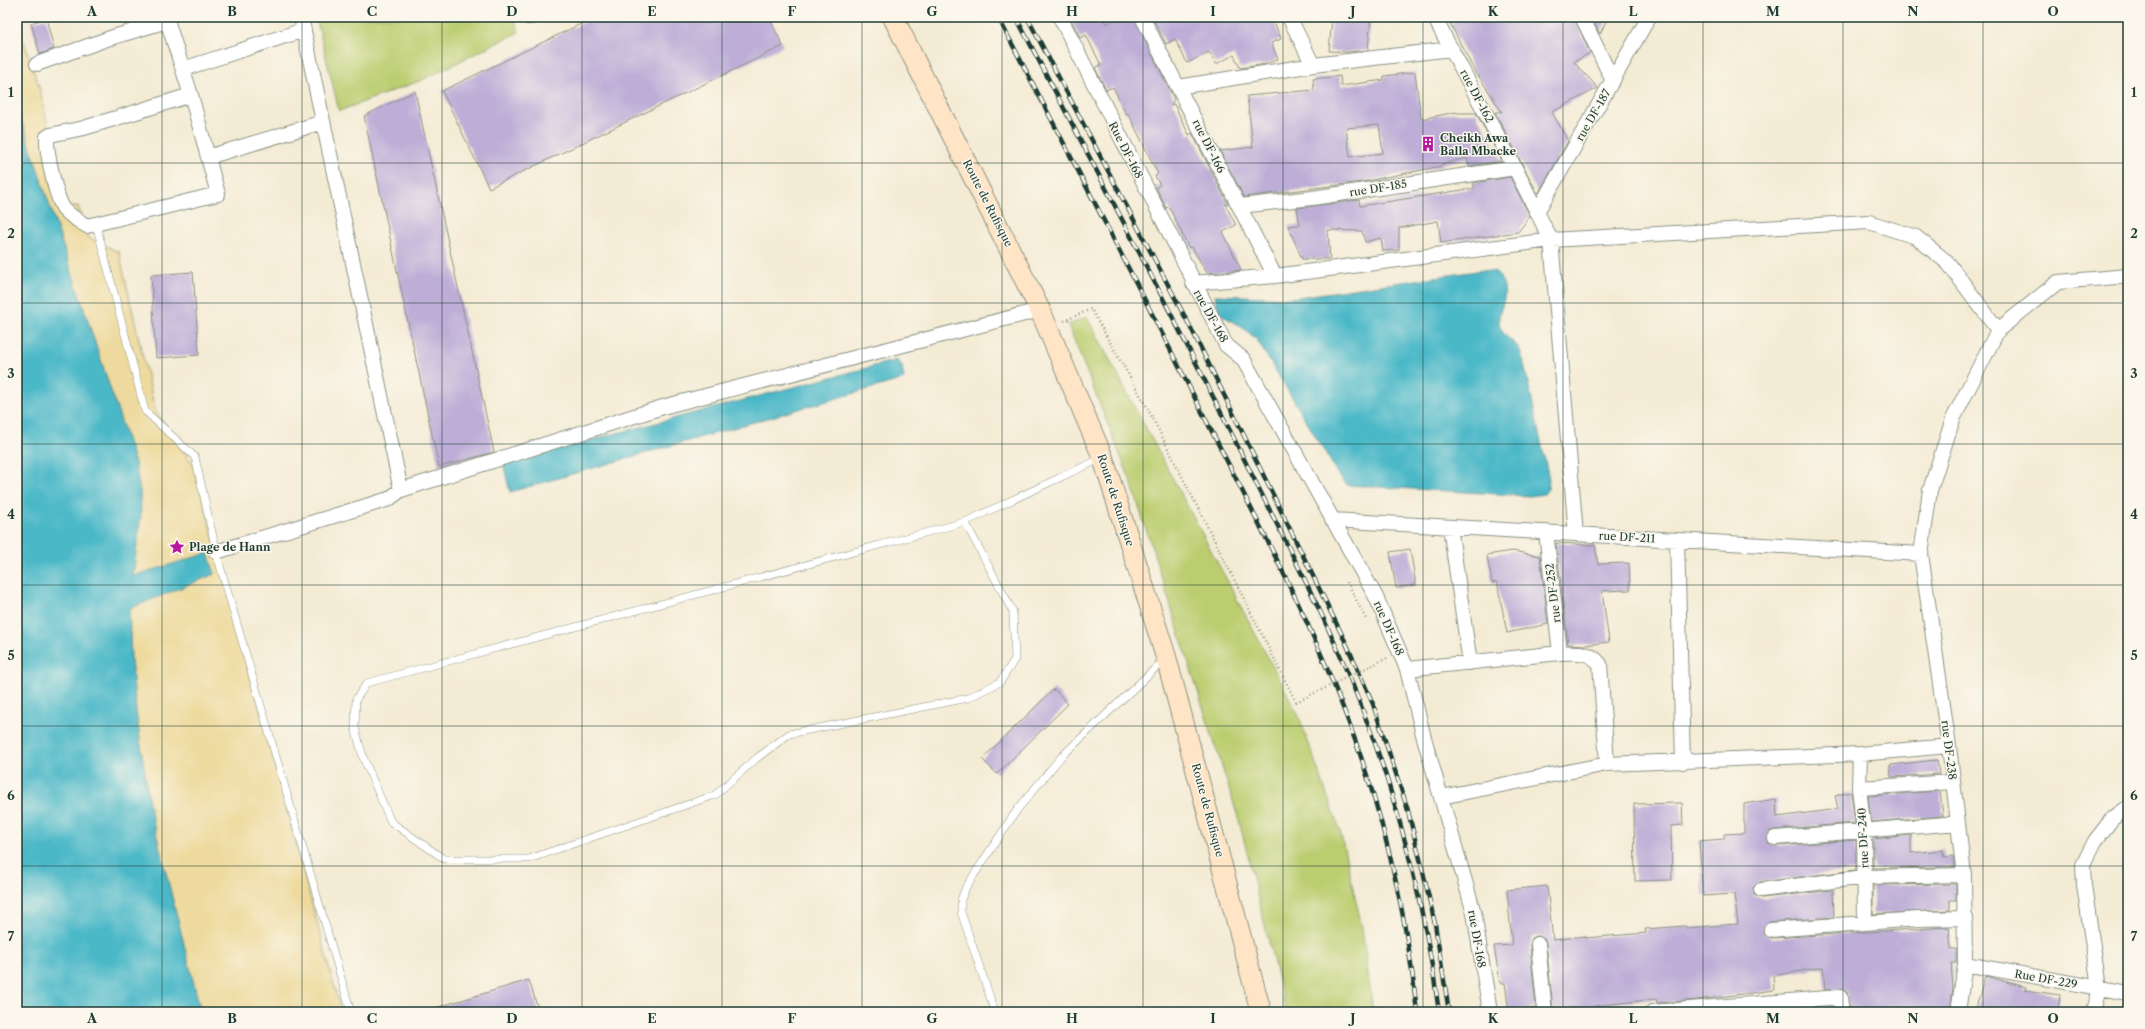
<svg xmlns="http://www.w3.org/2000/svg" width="2145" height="1029" font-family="'Libre Caslon Text',serif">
	<rect width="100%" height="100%" fill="#fbf7ec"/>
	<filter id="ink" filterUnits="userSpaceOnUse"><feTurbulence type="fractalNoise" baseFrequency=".025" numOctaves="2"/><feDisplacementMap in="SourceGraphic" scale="8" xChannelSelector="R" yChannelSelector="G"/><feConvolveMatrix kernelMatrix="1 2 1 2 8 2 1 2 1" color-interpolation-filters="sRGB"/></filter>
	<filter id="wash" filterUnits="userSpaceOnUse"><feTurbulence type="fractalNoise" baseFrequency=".012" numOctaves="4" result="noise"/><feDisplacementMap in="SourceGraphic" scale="16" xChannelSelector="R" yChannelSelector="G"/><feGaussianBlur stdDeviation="0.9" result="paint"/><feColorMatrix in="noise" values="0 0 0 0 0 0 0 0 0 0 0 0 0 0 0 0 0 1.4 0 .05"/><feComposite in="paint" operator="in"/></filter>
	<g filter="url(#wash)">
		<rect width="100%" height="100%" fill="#f4ebd4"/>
		<path fill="#bccd70" stroke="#6e8552" d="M316,17h198l5,15 -97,48 -83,31z
			M1087,317l211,397 42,117 22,96 11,85h-87l-47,-192 -108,-338 -63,-157z"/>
		<path fill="#eeda9e" stroke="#868c69" d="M17,21l22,66 28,120 11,-1 11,32 30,14 36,158 39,56 147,546h-140l-51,-203 -14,-98 -5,-51 -2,-52 6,-145 -118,-356z"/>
		<path fill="#4cb8c8" stroke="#367a7e" d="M17,107l118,356 5,28 1,25 -8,60 75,-23 7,21 -86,35 2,51 5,51 14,98 51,203h-184z
			M1484,270l12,2c21,25 -4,38 5,57 3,7 12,12 17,18 2,4 3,8 5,12l26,120 -1,10 -4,5 -14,2 -183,-11 -5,-5 -85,-140 -11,-10 -27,-17 -4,-18 76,3z
			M897,360l5,6 2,13 -394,113 -7,-29z"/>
		<g id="blocks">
			<path fill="#bdadd7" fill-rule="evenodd" d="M595,17h174l14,29 -294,142 -47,-97z
				M1070,17h32l4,7 13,-7h15l40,82 -3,6 3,-1 15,31 3,-2 36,71h-3l11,21 -13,7 18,38 -34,3 -15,-26 -3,1 -20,-41 -3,1 -10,-21 4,-2 -5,-9 3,-2 -30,-61 -2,1 -13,-27 -7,3 -11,-22 6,-3 -15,-30 -6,3z
				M1152,17h120l9,22 -10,4 7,16 -12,5 -26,4 -6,-13 -18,9 -7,-12 -22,11 -12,-24 -9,5z
				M1332,17h39l-3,33 -20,2 -19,-1z
				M1447,17h127l16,36 -16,9 24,26 -46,24 16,29 -30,53 -43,-82h7l-24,-37 -1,1z
				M1591,17h17l-8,17z
				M46,18l8,31 -14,5 -9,-31z
				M1415,72l6,47 35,-7 1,1h19l26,48 -33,5 -2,-8 -25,6v2l-80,16 -118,15 -24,-46 33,-4 -6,-51 67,-6 -1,-11 27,-3 1,10 43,-6v-4zM1379,125l4,28 -33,4 -4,-29z
				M415,91l79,361 -55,15 -75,-351z
				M1510,177l20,39 -12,16 -77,11 -3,-22 -39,7v22l-16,1 -2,-13 -16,4 -3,-11 -34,-1 2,29h-28l-14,-33 12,-1 -3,-17 62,-8 1,6 115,-18 -2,-5z
				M193,272l6,83 -43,3 -5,-83z
				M1556,543l39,2 3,19 31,-1 1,27 -28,1 7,51 -24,3 -17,-1z
				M1410,549l6,36 -20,3 -6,-36z
				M1512,551l28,5 8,68 -41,9 -10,-51 -5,1 -5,-28z
				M1054,689l14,15 -71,70 -15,-15z
				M1937,760l2,14 -48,3 -1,-12z
				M1940,791l3,25 -72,6 -3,-26z
				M1851,792l4,31 -81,7 -4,1 -3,7 1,5 8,3 80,-6v30l-96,12 -7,5 1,8 8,3 71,-8 1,27 -64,5 -7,5 1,7 8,4 177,-11 2,22h5v14h-5l2,24 -3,25h-100l-3,-20 -7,-3 -15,1 -2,-23 -50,9 1,14 -77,10 -40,3 -1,-4 -62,7 1,1 -42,2 -7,-66 -1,-4 -7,-3 -5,1 -3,8 6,63 -27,4 -4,-29h-5l-6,-37 18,-1 -5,-55 40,-4 6,54 32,-4v2l61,-5 -1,-4 41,-3v2l52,-4 -4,-30 -31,2 -4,-55 25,-2v-5l20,-1v-29l32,-5 1,18 61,-8 -3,-13z
				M1682,803l1,22 -12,1 1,54 -37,1 -1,-77z
				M1911,835v18l32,-3 1,7 9,-1 1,11 -81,1v-29z
				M1956,884v16h-6v10l-77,4v-29z
				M1985,976l41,11 -1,3 35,5 -2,17h-83z
				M529,980l10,32h-103l-1,-4z"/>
		</g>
	</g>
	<g filter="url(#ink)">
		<use href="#blocks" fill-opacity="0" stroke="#8a9484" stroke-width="1"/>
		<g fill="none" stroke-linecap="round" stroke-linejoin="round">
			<defs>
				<path id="lane" d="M96,224l49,187 50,46 23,102 133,453
					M965,522l48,90 2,47 -15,23 -32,16 -179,36 -32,24 -42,37 -186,64h-85l-53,-37 -28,-65 -8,-29 1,-29 11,-16 598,-161 137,-64
					M995,1012l-34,-100v-12l5,-13 51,-77 44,-53 104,-98"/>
				<path id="street" d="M166,17l25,78 27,99 -131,32c-8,-5 -16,-9 -23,-17 -8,-10 -18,-58 -17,-72l3,-2 34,-7 107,-33
					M301,17l100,473
					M528,17h3
					M1060,17l166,328 17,14 133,238 31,72 16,65 51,179 16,99
					M1142,17l133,259
					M1289,17l24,48
					M1434,17l81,151 36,72 25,294
					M1582,17l31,64
					M37,64l73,-26 57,-17
					M183,69l121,-39
					M1178,87l135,-22 139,-16
					M208,157l115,-35
					M1240,206l72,-8 203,-30
					M1537,212l112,-195
					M1193,283l82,-7 276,-36 318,-18 47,15 32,26 50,67
					M1332,520l589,34
					M1450,527l20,136
					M1546,532l14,121
					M1677,540l6,222
					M216,552l173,-53 12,-9 265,-84 374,-96
					M1407,669l153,-16c17,0 28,-3 40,11l7,100
					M1860,754l-1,34 5,43 1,91
					M1859,788l94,-6
					M1441,797l166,-33 253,-10 89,-8
					M1775,838l183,-15
					M1761,890l104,-13 99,-2
					M1771,930l147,-11 48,-1
					M1538,944l7,68
					M1965,964l163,29
					M1652,1012l188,-15 2,15
					M1958,1012l7,-48 -1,-89 -15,-129 -28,-192 9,-64 23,-71 45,-89 60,-48 70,-6
					M2093,1012l6,-24 -15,-103 -1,-20 12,-24 17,-22 16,-12"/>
				<path id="secondary" d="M893,17l147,293 63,148 63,199 95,355"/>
			</defs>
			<use href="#lane" stroke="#8a9484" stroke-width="8"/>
			<use href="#street" stroke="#8a9484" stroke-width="16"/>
			<use href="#secondary" stroke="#8a9484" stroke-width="22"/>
			<path stroke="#8a9484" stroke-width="2.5" stroke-dasharray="1 3" stroke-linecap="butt" d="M1064,321l27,-12 56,98 149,295
				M1347,582l19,37"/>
			<use href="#lane" stroke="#fff" stroke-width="7"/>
			<use href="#street" stroke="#fff" stroke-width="14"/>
			<use href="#secondary" stroke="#ffe4c6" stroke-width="20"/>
			<defs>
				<path id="rail" d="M998,17c70,134 140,268 208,403 56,110 115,219 155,337 28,82 47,169 56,255
					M1016,17c77,147 155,293 228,442 41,82 86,165 119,252 36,93 63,202 76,301
					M1027,17l167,317 152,309 27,61 34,103 14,56 14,61 14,88"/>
			</defs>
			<use href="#rail" stroke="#1f3d34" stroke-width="4.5"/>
			<use href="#rail" stroke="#fbf7ec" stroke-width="3" stroke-dasharray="9" stroke-linecap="butt"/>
			<path stroke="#8a9484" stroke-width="2.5" stroke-dasharray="1 3" stroke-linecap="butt" d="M1296,702l91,-44"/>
		</g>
	</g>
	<path fill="none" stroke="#1f3d34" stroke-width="1" stroke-opacity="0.55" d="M162,17v995M302,17v995M442,17v995M582,17v995M722,17v995M862,17v995M1002,17v995M1143,17v995M1283,17v995M1423,17v995M1563,17v995M1703,17v995M1843,17v995M1983,17v995M17,163h2111M17,303h2111M17,444h2111M17,585h2111M17,726h2111M17,866h2111"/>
	<defs>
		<symbol id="building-bare" viewBox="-9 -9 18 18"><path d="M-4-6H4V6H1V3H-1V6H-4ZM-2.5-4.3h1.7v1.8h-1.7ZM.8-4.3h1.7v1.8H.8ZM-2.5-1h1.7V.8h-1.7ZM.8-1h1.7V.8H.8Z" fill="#b5179e" stroke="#fbf7ec" stroke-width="2.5" paint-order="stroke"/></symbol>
		<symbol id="sight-bare" viewBox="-9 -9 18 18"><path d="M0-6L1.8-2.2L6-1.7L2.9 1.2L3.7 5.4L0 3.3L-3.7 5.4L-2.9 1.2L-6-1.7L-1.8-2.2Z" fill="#b5179e" stroke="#fbf7ec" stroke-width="2.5" paint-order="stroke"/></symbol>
	</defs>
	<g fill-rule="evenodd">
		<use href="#building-bare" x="1417" y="133" width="22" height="22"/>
		<use href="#sight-bare" x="166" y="536" width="22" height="22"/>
	</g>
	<g text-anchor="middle" stroke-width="3" stroke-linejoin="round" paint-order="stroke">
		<g font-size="11" fill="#1f3d34" stroke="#fbf7ec">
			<text transform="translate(1477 96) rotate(62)" y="4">rue DF-162</text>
			<text transform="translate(1593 115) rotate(-60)" y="4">rue DF-187</text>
			<text transform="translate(1209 146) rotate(63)" y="4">rue DF-166</text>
			<text transform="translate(1126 150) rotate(63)" y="4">Rue DF-168</text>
			<text transform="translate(1378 188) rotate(-9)" y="4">rue DF-185</text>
			<text transform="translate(988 203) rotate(63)" y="4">Route de Rufisque</text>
			<text transform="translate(1211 316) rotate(61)" y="4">rue DF-168</text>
			<text transform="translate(1116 500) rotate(72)" y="4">Route de Rufisque</text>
			<text transform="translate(1627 537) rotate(3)" y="4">rue DF-211</text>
			<text transform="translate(1553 593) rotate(-97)" y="4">rue DF-252</text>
			<text transform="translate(1389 628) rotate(66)" y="4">rue DF-168</text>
			<text transform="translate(1949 750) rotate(83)" y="4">rue DF-238</text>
			<text transform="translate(1208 810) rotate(75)" y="4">Route de Rufisque</text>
			<text transform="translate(1863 838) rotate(-93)" y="4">rue DF-240</text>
			<text transform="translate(1477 939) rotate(80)" y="4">rue DF-168</text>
			<text transform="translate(2046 979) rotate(10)" y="4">Rue DF-229</text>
		</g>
		<g font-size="11" font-weight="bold" fill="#1f3d34" stroke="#fbf7ec" text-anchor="start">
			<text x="1440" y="142">Cheikh Awa<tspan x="1440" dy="13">Balla Mbacke</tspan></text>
			<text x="189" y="551">Plage de Hann</text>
		</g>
	</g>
	<rect width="2145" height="1029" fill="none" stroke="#fbf7ec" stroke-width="44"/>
	<rect x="22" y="22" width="2101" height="985" fill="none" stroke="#1f3d34" stroke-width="1.5"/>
	<g font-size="13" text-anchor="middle" font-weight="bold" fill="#1f3d34">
		<text x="92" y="16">A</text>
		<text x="232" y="16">B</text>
		<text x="372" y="16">C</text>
		<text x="512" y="16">D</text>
		<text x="652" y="16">E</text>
		<text x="792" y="16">F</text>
		<text x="932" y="16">G</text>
		<text x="1072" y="16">H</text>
		<text x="1213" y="16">I</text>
		<text x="1353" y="16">J</text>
		<text x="1493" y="16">K</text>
		<text x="1633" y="16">L</text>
		<text x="1773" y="16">M</text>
		<text x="1913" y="16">N</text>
		<text x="2053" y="16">O</text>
		<text x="11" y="97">1</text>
		<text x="2134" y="97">1</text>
		<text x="11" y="238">2</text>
		<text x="2134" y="238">2</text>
		<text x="11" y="378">3</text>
		<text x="2134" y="378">3</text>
		<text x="11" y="519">4</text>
		<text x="2134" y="519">4</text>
		<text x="11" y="660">5</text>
		<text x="2134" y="660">5</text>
		<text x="11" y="800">6</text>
		<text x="2134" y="800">6</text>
		<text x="11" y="941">7</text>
		<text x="2134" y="941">7</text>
		<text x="92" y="1023">A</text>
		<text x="232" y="1023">B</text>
		<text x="372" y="1023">C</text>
		<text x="512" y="1023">D</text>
		<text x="652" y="1023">E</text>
		<text x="792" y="1023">F</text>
		<text x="932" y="1023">G</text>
		<text x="1072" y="1023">H</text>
		<text x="1213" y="1023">I</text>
		<text x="1353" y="1023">J</text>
		<text x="1493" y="1023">K</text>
		<text x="1633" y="1023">L</text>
		<text x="1773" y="1023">M</text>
		<text x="1913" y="1023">N</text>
		<text x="2053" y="1023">O</text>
	</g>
</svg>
